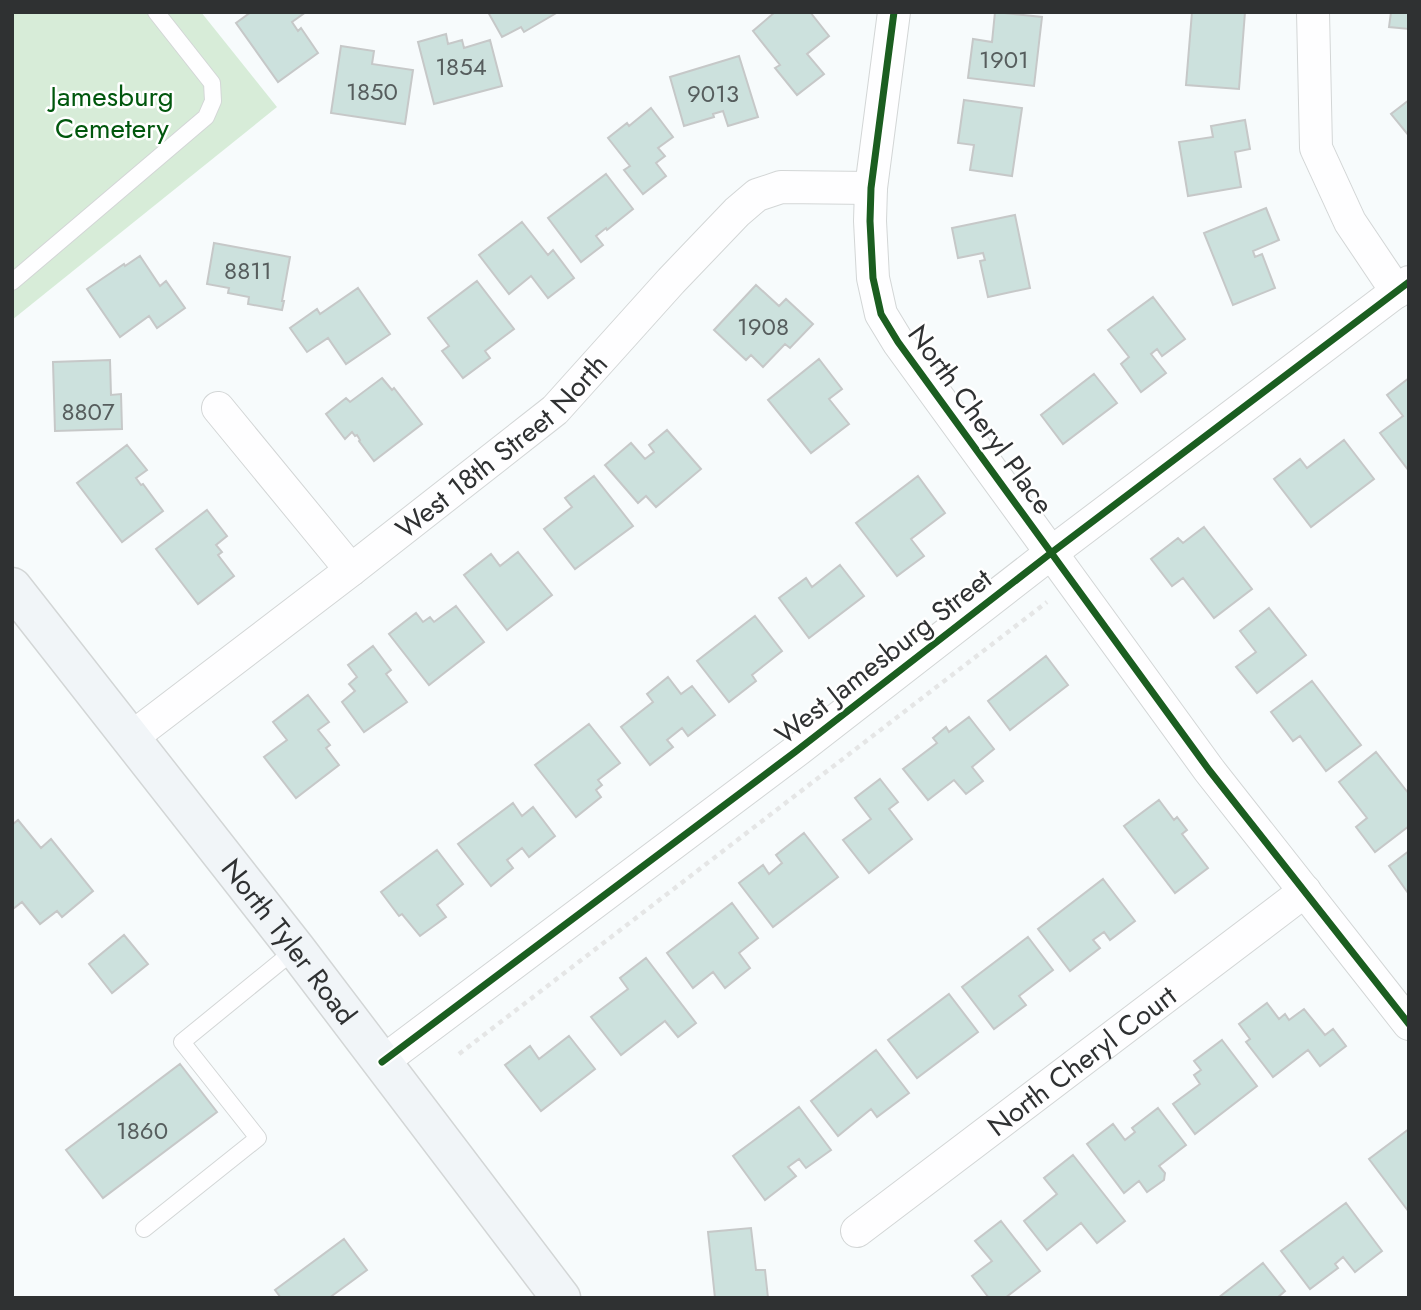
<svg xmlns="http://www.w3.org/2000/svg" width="1421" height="1310" font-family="Jost,sans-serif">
	<rect width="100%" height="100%" fill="#f7fbfc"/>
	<path fill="#d7ecd8" d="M12,12h189l76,95 -265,213z"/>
	<path fill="#cce1dd" stroke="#c6c8c8" stroke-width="2" d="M251,12h55l-14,10 6,9 3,-3 17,25 -40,29 -42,-59z
		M488,12h70l-34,20 -3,-5 -19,10z
		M775,12h35l19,24 -22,18 17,20 -27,21 -22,-27 5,-3 -27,-34z
		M995,12l47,5 -8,69 -66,-8 5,-39 19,3z
		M1192,12h53l-6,77 -53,-4z
		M1391,12h18v17l-20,-2z
		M446,34l2,10 14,-4 2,8 26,-8 12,46 -68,18 -16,-62z
		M341,46l33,5 -2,13 41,6 -8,54 -74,-11z
		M739,56l19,61 -30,9 -5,-15 -10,3 1,3 -30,9 -14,-49z
		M964,100l58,8 -10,68 -42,-6 4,-25 -16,-2z
		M1409,100v36l-18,-22z
		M651,108l22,29 -15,11 7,8 -9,7 10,13 -23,18 -19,-24 6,-4 -22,-28 19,-15 2,3z
		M1245,120l5,29 -15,3 6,35 -53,9 -9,-54 34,-5 -2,-11z
		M606,174l27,35 -26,21 -1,-2 -10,8 7,9 -22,17 -33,-44z
		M1266,208l13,32 -26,11 2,6 7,-3 13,34 -42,17 -29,-72z
		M1015,215l15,73 -42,9 -8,-36 5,-1 -2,-7 -25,5 -6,-30z
		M522,222l26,33 5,-5 21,28 -26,20 -17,-22 -22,18 -30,-39z
		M214,243l76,14 -8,44h2l-2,9 -34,-6 1,-7 -21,-4 1,-5 -22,-4z
		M140,256l20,30 6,-5 19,27 -28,20 -8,-12 -29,21 -33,-48 37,-25 1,2z
		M477,281l37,48 -29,22 5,7 -27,20 -21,-27 7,-5 -21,-28z
		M756,285l23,21 7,-7 27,25 -23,24 -5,-4 -22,23 -12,-12 -5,5 -32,-30z
		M358,288l32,46 -44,30 -18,-26 -21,14 -17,-24 27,-19 3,5z
		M1153,297l32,42 -23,17 -5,-7 -6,5 15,19 -25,19 -20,-28 8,-7 -21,-27z
		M819,359l23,30 -13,10 20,25 -38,29 -43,-53z
		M110,360l1,35 10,-1 1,35 -67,2 -2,-69z
		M1094,374l23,29 -54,41 -22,-29z
		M382,378l10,12 2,-2 28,36 -48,37 -15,-20 1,-1 -3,-5 -2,1 -3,-4 -7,7 -19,-25 20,-16 4,4z
		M1409,378v93l-29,-38 23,-17 -16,-21z
		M667,430l34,39 -45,38 -10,-11 -8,7 -33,-38 26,-22 14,16 9,-7 -5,-7z
		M1344,440l30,39 -63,48 -37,-48 26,-20 7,9z
		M127,445l20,25 -11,8 5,7 2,-1 20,27 -41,31 -45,-59z
		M594,476l39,50 -58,43 -31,-40 28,-22 -7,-9z
		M918,476l27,37 -34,26 13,17 -27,20 -41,-53z
		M207,510l20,26 -11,9 6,7 -4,3 16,21 -36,28 -42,-55z
		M1204,527l48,62 -38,29 -31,-40 -11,8 -21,-27 27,-21 5,5z
		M518,552l34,43 -45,35 -43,-55 27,-21 9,12z
		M840,565l24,31 -55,42 -30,-40 27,-20 6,9z
		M456,606l28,36 -55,43 -40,-51 27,-21 7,9 7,-5 4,5z
		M1269,608l37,47 -49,38 -21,-26 20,-15 -16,-21z
		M755,616l27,35 -30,24 4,6 -27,21 -32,-41z
		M373,646l18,24 -5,4 21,28 -43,30 -22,-30 13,-11 -6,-7 8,-7 -9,-12z
		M1046,656l22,29 -58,45 -22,-29z
		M668,677l13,17 11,-8 23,29 -27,21 -6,-8 -15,12 6,7 -23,18 -29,-38 32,-25 -6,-8z
		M1312,681l49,64 -35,26 -26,-35 -7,5 -22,-29z
		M308,695l21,27 -11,8 12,15 -4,3 13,17 -43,33 -32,-41 23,-17 -14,-18z
		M969,717l25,32 -22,18 11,14 -17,13 -12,-14 -26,20 -25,-31 34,-26 -4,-5 13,-11 3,5z
		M589,724l31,39 -22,17 4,5 -6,5 5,7 -25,20 -41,-52z
		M1376,752l33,42v32l-34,26 -19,-25 11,-9 -28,-36z
		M880,779l18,23 -9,7 23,30 -43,34 -26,-33 28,-21 -16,-21z
		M1159,800l15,20 3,-3 10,13 -5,4 26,34 -33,25 -51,-67z
		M513,803l9,13 11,-9 22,29 -26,21 -7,-9 -15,12 6,8 -22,18 -33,-42z
		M18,820l23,28 10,-9 42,52 -31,26 -5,-6 -17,13 -18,-22 -9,7 -1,-1v-83z
		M804,833l34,44 -65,50 -34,-44 24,-18 6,9 13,-11 -6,-8z
		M437,850l26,34 -26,21 9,12 -26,19 -18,-22 -3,2 -18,-24z
		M1409,851v41l-1,1 -19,-27z
		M1103,879l32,42 -25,19 -6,-8 -11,8 7,8 -30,23 -32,-42z
		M732,903l26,35 -19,15 11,15 -25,20 -12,-16 -20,16 -26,-35z
		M124,935l24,29 -36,29 -23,-29z
		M1028,937l25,33 -34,26 7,9 -32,24 -32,-42z
		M646,958l50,65 -18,14 -13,-16 -44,34 -30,-38 37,-28 -8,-11z
		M949,994l29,38 -61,46 -29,-38z
		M1267,1003l12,16 6,-5 4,6 15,-11 21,26 8,-6 13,17 -26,20 -12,-16 -35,27 -27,-35 4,-3 -11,-15z
		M569,1036l26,33 -54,42 -36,-46 25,-19 9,13z
		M1222,1040l35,46 -62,48 -22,-30 27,-20 -6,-9 7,-5 -7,-9z
		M876,1050l33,43 -32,24 -6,-8 -33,27 -27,-35z
		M180,1064l37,48 -114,86 -37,-48z
		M799,1107l32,43 -25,18 -7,-9 -11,8 8,9 -31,24 -32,-44z
		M1158,1108l28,37 -27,21 6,7 -1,7 -17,12 -8,-11 -15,12 -37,-49 26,-20 12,16 10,-8 -3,-4z
		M1409,1129v83l-40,-53z
		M1073,1155l52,66 -28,22 -16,-20 -34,27 -23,-29 33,-27 -13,-16z
		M1346,1203l36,48 -27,21 -12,-15 -8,7 3,4 -28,21 -29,-38z
		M1001,1221l39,50 -35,27h-16l-17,-22 20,-15 -17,-20z
		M751,1228l5,42h9l3,28h-53l-7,-66z
		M344,1239l23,31 -38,28h-48l-6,-8z
		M1263,1263l22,28 -8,7h-59z"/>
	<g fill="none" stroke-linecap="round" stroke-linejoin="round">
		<defs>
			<path id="lane" d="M12,282l194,-165 7,-16 -1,-18 -56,-71
				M144,1229l114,-91 -76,-96 114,-93"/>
			<g id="street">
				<path d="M894,12l-23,176 -1,33 3,57 8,36 17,28 311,428 200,254"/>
				<path d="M1313,12l3,136 34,74 47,70"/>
				<path d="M218,408l133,162"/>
				<path id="s1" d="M131,738l220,-168 204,-160 116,-129 66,-69 20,-17 24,-8 90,1"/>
				<path d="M382,1062l413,-310 256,-199 358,-271"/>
				<path id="s2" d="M857,1231l448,-340"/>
			</g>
			<g id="secondary">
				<path id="s3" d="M12,587l284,362 265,349"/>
			</g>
		</defs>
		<use href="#lane" stroke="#d3d6d6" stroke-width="18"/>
		<use href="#street" stroke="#d3d6d6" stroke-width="34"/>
		<use href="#secondary" stroke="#d3d6d6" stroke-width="41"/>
		<path stroke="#e5e6e6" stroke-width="4.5" stroke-dasharray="5 5" stroke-linecap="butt" d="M459,1054l588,-452"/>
		<use href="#lane" stroke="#fefeff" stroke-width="16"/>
		<use href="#street" stroke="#fefeff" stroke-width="32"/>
		<use href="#secondary" stroke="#f1f5f8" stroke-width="38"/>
		<defs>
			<path id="cycleway" d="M894,12l-23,176 -1,33 3,57 8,36 17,28 311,428 200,254
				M382,1062l413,-310 256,-199 358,-271"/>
		</defs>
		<use href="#cycleway" stroke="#fff" stroke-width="11"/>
		<use href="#cycleway" stroke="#1b5e20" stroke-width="7"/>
	</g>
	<g text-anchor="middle" stroke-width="5" stroke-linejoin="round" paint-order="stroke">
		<g font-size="24" fill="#565d5d">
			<text x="1004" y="68">1901</text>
			<text x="461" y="75">1854</text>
			<text x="372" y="100">1850</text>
			<text x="713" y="102">9013</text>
			<text x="248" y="279">8811</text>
			<text x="763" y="335">1908</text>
			<text x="88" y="420">8807</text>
			<text x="142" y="1139">1860</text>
		</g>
		<g font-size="28" fill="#00570d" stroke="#fff">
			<text x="112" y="106">Jamesburg<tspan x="112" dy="32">Cemetery</tspan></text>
		</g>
		<g font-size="28" fill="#2f3132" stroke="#fff">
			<text transform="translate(981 419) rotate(54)" y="10">North Cheryl Place</text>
			<text dy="10" stroke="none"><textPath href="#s1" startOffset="472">West 18th Street North</textPath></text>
			<text transform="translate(883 656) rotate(-38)" y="10">West Jamesburg Street</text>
			<text dy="10" stroke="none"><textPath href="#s3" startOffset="450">North Tyler Road</textPath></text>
			<text dy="10" stroke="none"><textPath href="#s2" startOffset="282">North Cheryl Court</textPath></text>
		</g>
	</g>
	<rect width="1421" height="1310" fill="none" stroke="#2f3132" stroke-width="28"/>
</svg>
